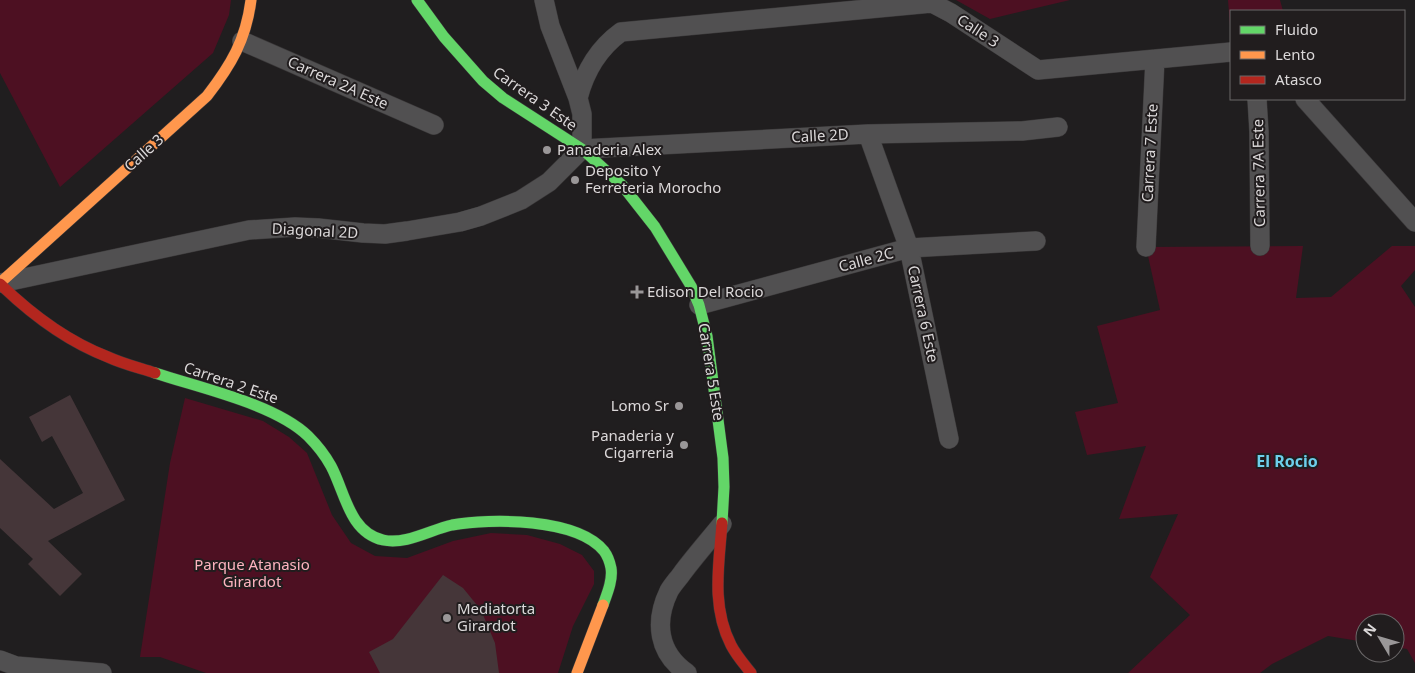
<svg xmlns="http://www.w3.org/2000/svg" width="1415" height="673" font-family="'Noto Sans',sans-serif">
	<rect width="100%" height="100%" fill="#201e1f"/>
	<path fill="#4d1022" d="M0,0h231l-2,15 -16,38 -153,134 -60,-114z
		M956,0h114l-80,19z
		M1228,0h52l3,11h-52v28z
		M1303,246l-7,52 35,-1 61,-51h23v24l-14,16 14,21v356l-8,-14 -12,-2v-24h-30v19l-37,-6 -56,28 -12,9h-132l62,-58 -40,-38 28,-63 -59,5 27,-73 -59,9 -12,-43 43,-9 -21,-77 63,-16 -14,-63z
		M185,398l78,23 26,16 18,16 25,62 19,28 24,13 32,2 46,-17 38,-8 36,2 33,9 22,11 12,16v13l-21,42 -15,47h-352l-46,-16h-20l30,-194z"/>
	<path fill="#453639" d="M70,395l55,105 -77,41 34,33 -22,22 -32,-32 5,-5 -33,-31v-69l54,50 29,-16 -31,-57 -10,6 -13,-25z
		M443,575l20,13 18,22 14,33 4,30h-119l-11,-21 24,-13z"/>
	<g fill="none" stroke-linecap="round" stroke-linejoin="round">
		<defs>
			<path id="street" d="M544,0l6,26 28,72 4,16v35
				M242,41l192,84
				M578,98c7,-27 21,-50 43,-66l311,-29 19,10 87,57 193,-18
				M1257,99l2,33 1,114
				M1305,99l110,123
				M868,134l41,114 40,191
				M582,149l286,-15 154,-3 36,-4
				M1146,247l9,-188
				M1,283l248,-53 46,-3 23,1 45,5 22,1 22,-3 53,-9 21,-6 40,-16 28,-18 33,-33
				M699,305l210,-57 127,-7
				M0,660l16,6 86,7
				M687,673c-29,-20 -33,-51 -18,-82 4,-7 10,-13 14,-19 12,-16 26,-32 39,-48"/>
			<path id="fast" d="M417,0l27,37 39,44 20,17 79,51 40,36 33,42 36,59 8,19 8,31 16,122 1,29 -2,36
				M155,373c45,15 120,31 153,63 9,9 17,19 23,30 14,26 18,66 52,74 23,5 47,-10 69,-15 39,-7 125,-7 152,26 3,4 6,12 7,17 2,12 -4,26 -8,37"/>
			<path id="slow" d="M0,283l207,-187c24,-31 39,-56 44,-96
				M577,673l26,-68"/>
			<path id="jam" d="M0,284c32,31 66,57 108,73 15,7 32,11 47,16
				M722,523c-3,42 -11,83 9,122 5,10 13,19 20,28"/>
		</defs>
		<use href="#street" stroke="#3a3839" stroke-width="20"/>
		<use href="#fast" stroke="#3a3839" stroke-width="12"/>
		<use href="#slow" stroke="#3a3839" stroke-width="12"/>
		<use href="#jam" stroke="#3a3839" stroke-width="12"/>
		<use href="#street" stroke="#515051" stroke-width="19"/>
		<use href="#fast" stroke="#63d668" stroke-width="11"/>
		<use href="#slow" stroke="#ff974d" stroke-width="11"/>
		<use href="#jam" stroke="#b3261e" stroke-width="11"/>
	</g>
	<g fill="#9a9798" stroke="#211d1e" stroke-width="2">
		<circle cx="547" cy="150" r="5"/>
		<circle cx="575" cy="180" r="5"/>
		<path d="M634.5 284.5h5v5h5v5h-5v5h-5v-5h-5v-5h5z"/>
		<circle cx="679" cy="406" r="5"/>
		<circle cx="684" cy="445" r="5"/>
		<circle cx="447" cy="618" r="5"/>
	</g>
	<g text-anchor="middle" stroke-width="4" stroke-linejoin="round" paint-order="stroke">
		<g font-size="15" fill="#dbd8d9" stroke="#211d1e">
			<text transform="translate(978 31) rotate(33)" y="5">Calle 3</text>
			<text transform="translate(338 83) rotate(24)" y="5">Carrera 2A Este</text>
			<text transform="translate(535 99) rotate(35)" y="5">Carrera 3 Este</text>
			<text transform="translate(820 136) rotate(-3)" y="5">Calle 2D</text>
			<text transform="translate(144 153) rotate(-42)" y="5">Calle 3</text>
			<text transform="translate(1150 153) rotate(-87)" y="5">Carrera 7 Este</text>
			<text transform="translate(1259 173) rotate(-91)" y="5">Carrera 7A Este</text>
			<text transform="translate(315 231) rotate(3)" y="5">Diagonal 2D</text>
			<text transform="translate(866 260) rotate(-15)" y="5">Calle 2C</text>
			<text transform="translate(923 314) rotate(78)" y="5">Carrera 6 Este</text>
			<text transform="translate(711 372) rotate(81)" y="5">Carrera 5 Este</text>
			<text transform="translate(231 383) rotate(19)" y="5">Carrera 2 Este</text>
		</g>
		<g font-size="15" fill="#dbd8d9" stroke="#211d1e" text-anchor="start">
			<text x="557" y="155">Panaderia Alex</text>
			<text x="585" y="176">Deposito Y<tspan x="585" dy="17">Ferreteria Morocho</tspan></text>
			<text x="647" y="297">Edison Del Rocio</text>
			<text x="669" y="411" text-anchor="end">Lomo Sr</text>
			<text x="674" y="441" text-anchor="end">Panaderia y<tspan x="674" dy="17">Cigarreria</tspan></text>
			<text x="457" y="614">Mediatorta<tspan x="457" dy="17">Girardot</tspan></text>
		</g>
		<g font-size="15" fill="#fdb3bf" stroke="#211d1e">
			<text x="252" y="570">Parque Atanasio<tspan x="252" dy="17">Girardot</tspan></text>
		</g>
		<g font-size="16" font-weight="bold" fill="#6dcfeb" stroke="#211d1e">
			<text x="1287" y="467">El Rocio</text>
		</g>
	</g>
	<rect x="1230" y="10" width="175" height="90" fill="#211d1e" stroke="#6b6869"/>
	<rect x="1240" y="26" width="25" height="8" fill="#63d668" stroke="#6b6869"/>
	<text x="1275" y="35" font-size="15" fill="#dbd8d9">Fluido</text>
	<rect x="1240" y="51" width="25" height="8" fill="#ff974d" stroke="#6b6869"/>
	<text x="1275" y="60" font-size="15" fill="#dbd8d9">Lento</text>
	<rect x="1240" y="76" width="25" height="8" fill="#b3261e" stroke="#6b6869"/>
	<text x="1275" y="85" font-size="15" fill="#dbd8d9">Atasco</text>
	<g transform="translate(1380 638) rotate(308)"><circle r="24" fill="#211d1e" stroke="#6b6869"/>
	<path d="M0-4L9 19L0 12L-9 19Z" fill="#9a9798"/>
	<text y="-8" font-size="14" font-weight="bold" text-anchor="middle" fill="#dbd8d9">N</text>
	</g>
</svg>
